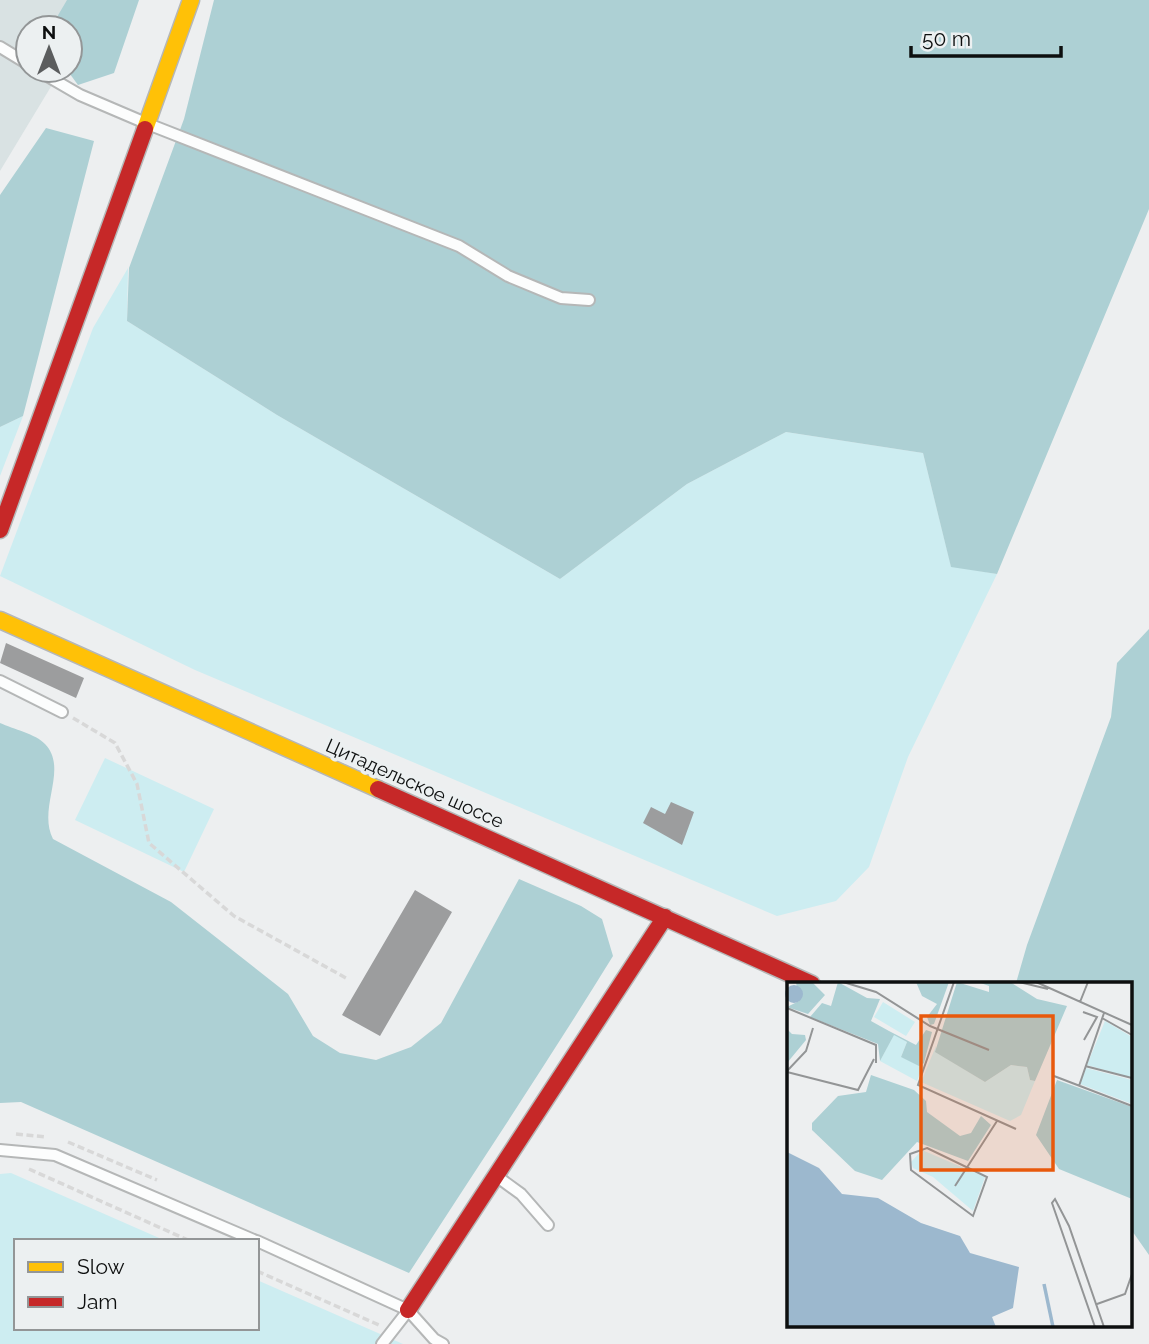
<svg xmlns="http://www.w3.org/2000/svg" width="1149" height="1344" font-family="Raleway,sans-serif">
	<rect width="100%" height="100%" fill="#edeff0"/>
	<path fill="#d9e2e3" d="M0,0h104l-34,28h-42v42h33l-61,101z"/>
	<path fill="#cdedf1" d="M128,268l-1,53 150,94 283,164 127,-95 99,-52 137,21 28,113 46,8 -89,183 -39,110 -33,34 -59,15 -582,-246 -195,-94 93,-248z
		M23,416l-23,60v-49z
		M105,758l109,51 -30,63 -109,-52z
		M11,1173l155,68h-150v87h241v-48l146,64h-403v-170z"/>
	<path fill="#add0d4" d="M67,0h72l-25,73 -36,12 -11,-15h3v-42h-14l1,-11z
		M214,0h935v209l-152,365 -46,-7 -28,-114 -137,-21 -99,52 -127,95 -283,-164 -150,-94 2,-53 55,-149z
		M46,128l48,13 -71,275 -23,11v-232z
		M1149,629v626l-19,-27v-244l-114,-1 11,-38 84,-228 6,-54z
		M0,723c13,6 36,11 45,21 24,25 -8,64 8,95l118,63 117,92 25,42 27,17 36,7 35,-13 30,-24 78,-144 62,27 21,13 11,37c-66,107 -136,212 -204,317l-388,-171 -21,1z"/>
	<path fill="#9c9d9e" d="M6,643l78,35 -8,20 -76,-35z
		M671,802l23,10 -12,33 -39,-22 8,-16 14,7z
		M415,890l37,22 -72,124 -38,-21z"/>
	<g fill="none" stroke-linecap="round" stroke-linejoin="round">
		<defs>
			<path id="lane" d="M0,47l28,17
				M37,70l43,25 68,29 311,122 49,30 53,22 28,2
				M0,681l62,31
				M0,1150l55,5 201,86
				M499,1178l22,16 27,31
				M257,1241l151,69 26,29 9,5
				M382,1344l25,-32"/>
			<path id="slow" d="M145,129l46,-129
				M0,620l378,169"/>
			<path id="jam" d="M0,530l145,-401
				M378,789l434,195
				M408,1310l257,-393"/>
		</defs>
		<use href="#lane" stroke="#b5b7b7" stroke-width="14"/>
		<use href="#slow" stroke="#b5b7b7" stroke-width="19"/>
		<use href="#jam" stroke="#b5b7b7" stroke-width="19"/>
		<path stroke="#d8d8d8" stroke-width="3.5" stroke-dasharray="7 3.5" stroke-linecap="butt" d="M73,718l42,25 22,41 12,59 85,73 112,62
			M16,1134l30,3
			M68,1142l89,38
			M29,1169l161,72
			M257,1271l122,54"/>
		<use href="#lane" stroke="#fcfdfd" stroke-width="10"/>
		<use href="#slow" stroke="#ffc107" stroke-width="16"/>
		<use href="#jam" stroke="#c62828" stroke-width="16"/>
	</g>
	<g text-anchor="middle" stroke-width="7" stroke-linejoin="round" paint-order="stroke">
		<g font-size="19" fill="#0d0f0f" stroke="#ecf0f1">
			<text transform="translate(415 783) rotate(24)" y="7">Цитадельское шоссе</text>
		</g>
	</g>
	<g transform="translate(787 982)">
		<rect width="345" height="345" fill="#edeff0"/>
		<path d="M96,20l32,20 -9,14 -32,-19zM318,39l27,16v41l-45,-13zM107,52l13,8 -6,15 23,6 -7,18 -37,-20zM149,64v6l49,30 26,-17 16,2 3,13 5,1 -14,34 -11,6 -89,-39zM299,86l46,12v24l-52,-20zM135,168l63,27 -12,34 -40,-34 -20,-9 -2,-6z" fill="#cdedf1"/>
		<path d="M9,0h16l13,13 -17,19 -21,-7 12,-6zM51,0l29,16 13,1 -9,22 18,10 27,14 10,-15 6,2 -8,31 -5,3 -18,-9 6,-15 -13,-7 -14,26 -2,-17 -68,-27 12,-14 9,3zM129,0h33l-15,42 -4,1 -3,-8 10,-13 -15,-8zM170,0l32,10v-6l-11,-4h32l27,17 30,7 -32,75 -5,-1 -3,-13 -16,-2 -26,17 -50,-30zM0,47l5,5 13,1 1,5 -19,23zM84,93l43,15 12,11 1,11 33,24 11,-3 10,-17 10,9 -23,36 -51,-19 -35,38 -27,-9 -43,-41v-7l26,-27 28,-4zM270,98l75,27v92l-73,-30 -23,-34z" fill="#add0d4"/>
		<path d="M-2 12a9 9 0 1 1 18 0a9 9 0 1 1-18 0ZM0,170l32,16 23,26 36,4 43,25 39,13 10,17 49,14 -6,41 -21,9 4,10h-209z" fill="#9cb8ce"/>
		<path fill="none" stroke="#9cb8ce" stroke-width="3.5" d="M257,302l9,43"/>
		<path fill="none" stroke="#939596" stroke-width="2" d="M56,0l33,10 54,34 59,24M167,0l-36,103 98,44M232,0l29,7M249,0l96,43M293,20l8,-20M0,26l89,37v18M296,30l14,5 -13,23M315,36l30,17M298,84l47,12M0,89l19,-20 7,-23M0,90l71,18 16,-31M267,94l78,30M292,104l25,-73M140,166l60,29 -14,39 -62,-46 -1,-16zM168,204l42,-65M310,322l28,-10 7,-20M308,345l-43,-124 3,-4 14,27 35,101"/>
		<path fill="#e8590c" fill-opacity="0.15" stroke="#e8590c" stroke-width="3.5" d="M134,34h132v154h-132z"/>
		<rect width="345" height="345" fill="none" stroke="#0d0f0f" stroke-width="3.5"/>
	</g>
	<rect x="14" y="1239" width="245" height="91" fill="#ecf0f1" stroke="#939697" stroke-width="2"/>
	<rect x="28" y="1262" width="35" height="10" fill="#ffc107" stroke="#939697" stroke-width="2"/>
	<text x="77" y="1274" font-size="21" fill="#0d0f0f">Slow</text>
	<rect x="28" y="1297" width="35" height="10" fill="#c62828" stroke="#939697" stroke-width="2"/>
	<text x="77" y="1309" font-size="21" fill="#0d0f0f">Jam</text>
	<g transform="translate(49 49)"><circle r="33" fill="#ecf0f1" stroke="#939697" stroke-width="2"/>
	<path d="M0-5L12 26L0 18L-12 26Z" fill="#5b5d5e"/>
	<text y="-10" font-size="19" font-weight="bold" text-anchor="middle" fill="#0d0f0f">N</text>
	</g>
	<path d="M911 46v10h150v-10" fill="none" stroke="#0d0f0f" stroke-width="3.5"/>
	<text x="922" y="46" font-size="21" fill="#0d0f0f" stroke="#ecf0f1" stroke-width="5" paint-order="stroke">50 m</text>
</svg>
